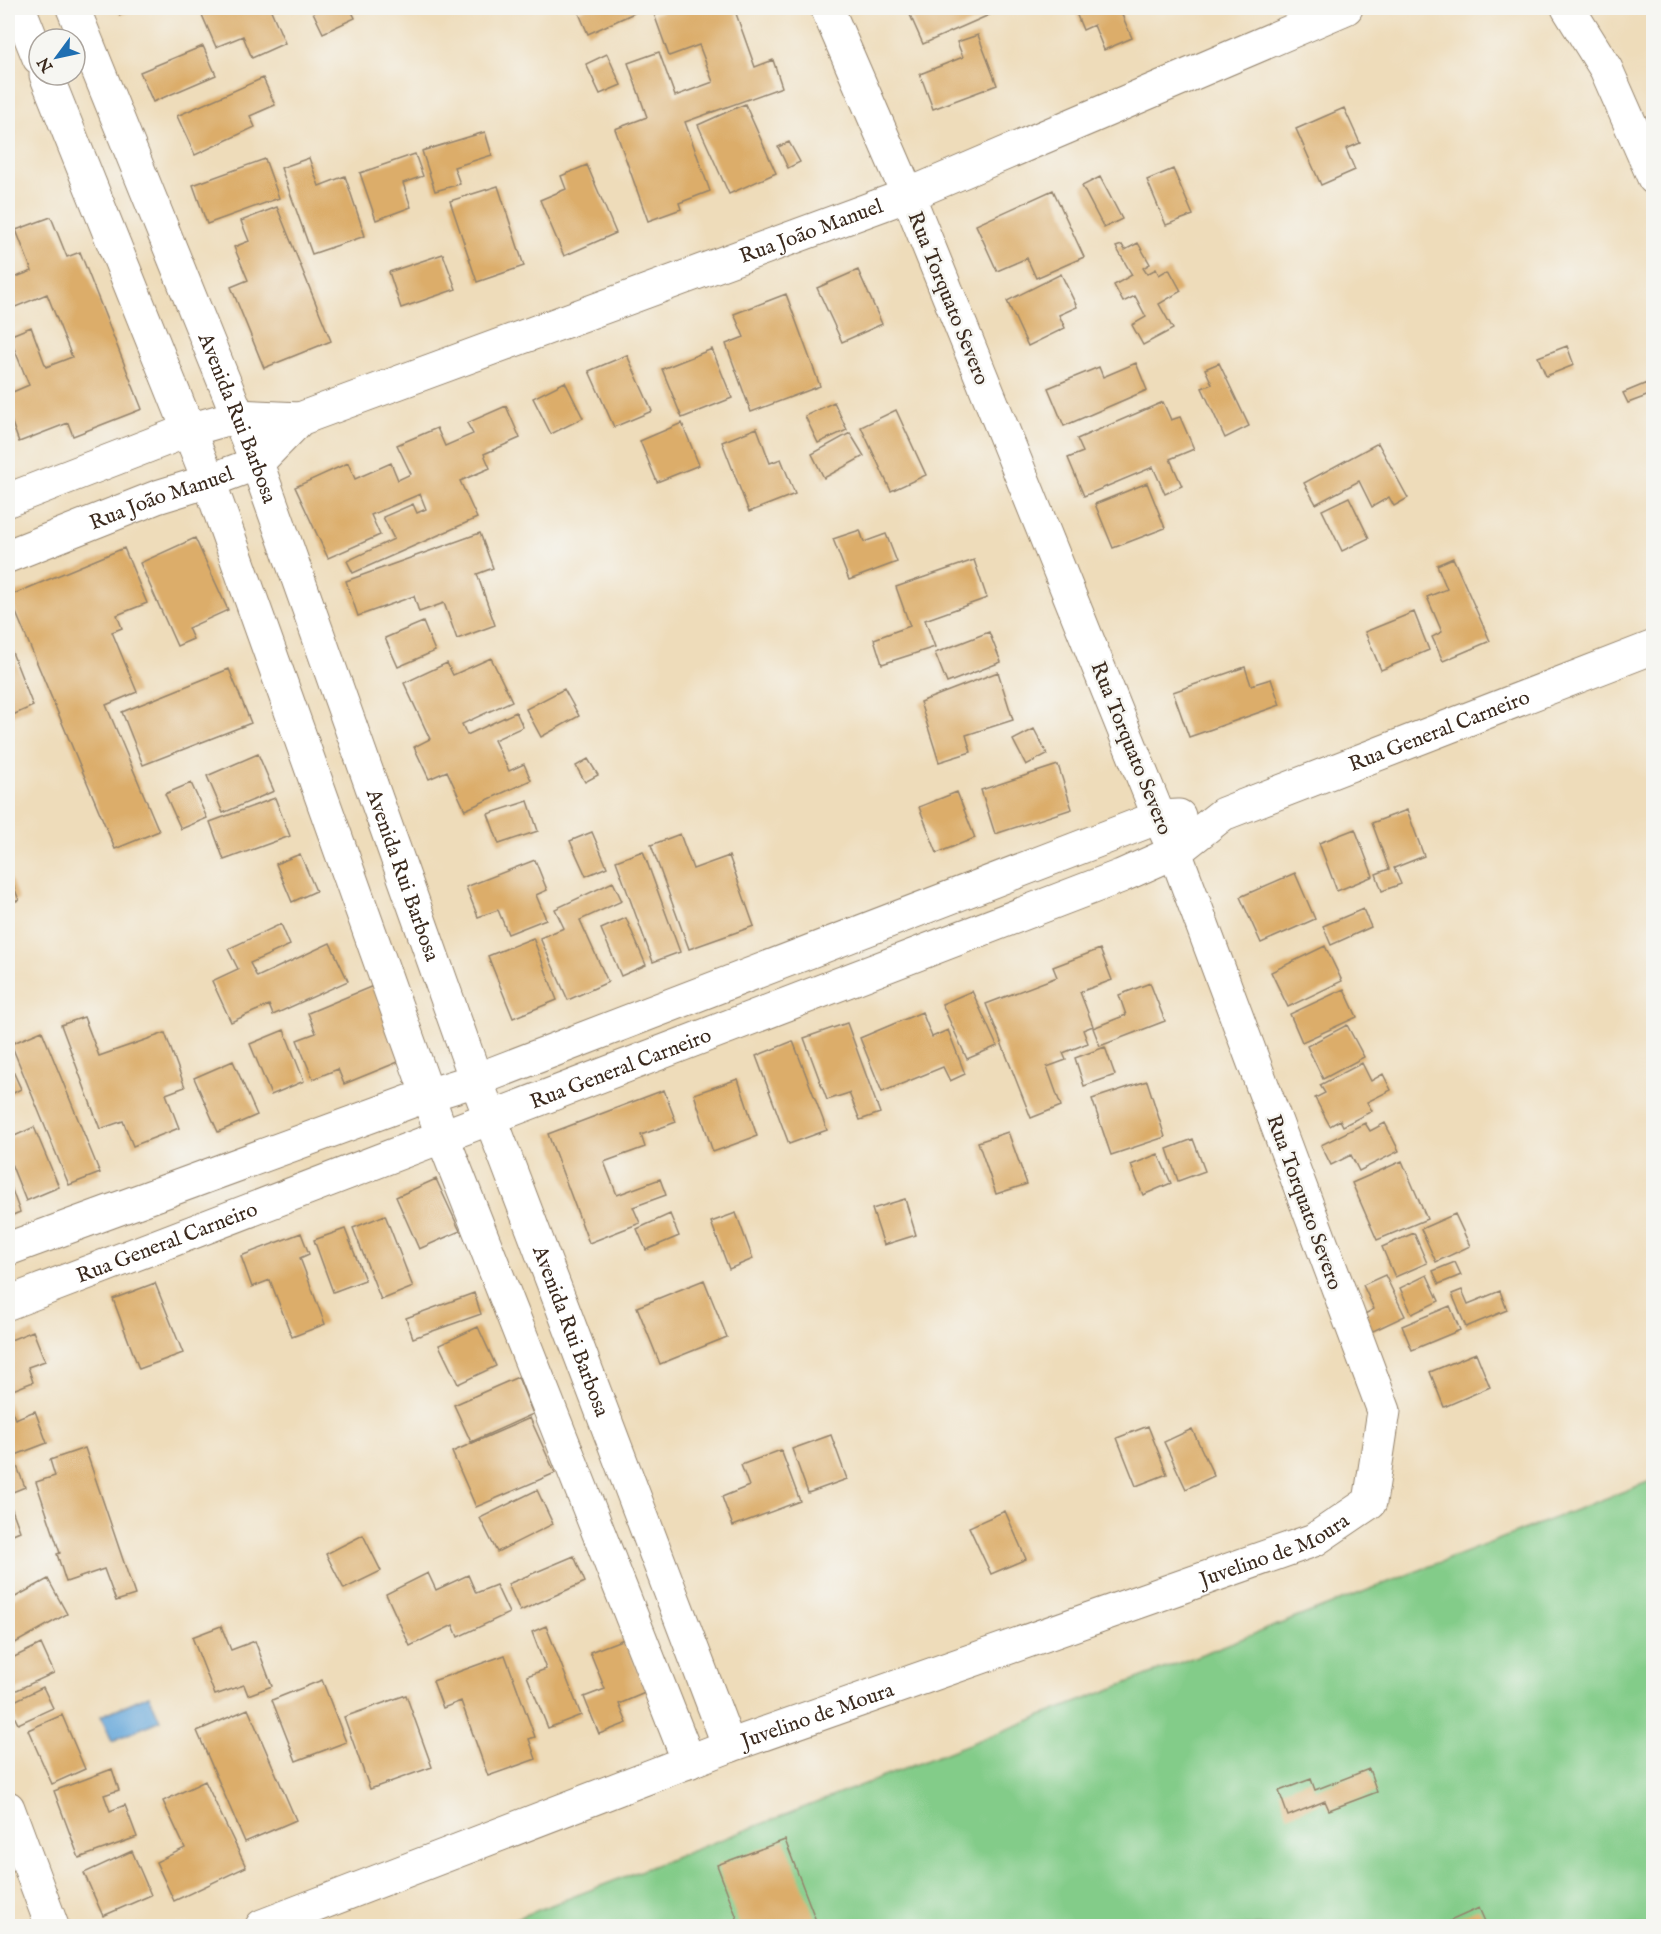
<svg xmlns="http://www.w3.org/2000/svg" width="1661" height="1934" font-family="'IM FELL English',serif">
	<rect width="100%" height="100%" fill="#f6f6f2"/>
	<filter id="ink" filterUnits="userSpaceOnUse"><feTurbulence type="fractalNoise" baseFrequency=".0167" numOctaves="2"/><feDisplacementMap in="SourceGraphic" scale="12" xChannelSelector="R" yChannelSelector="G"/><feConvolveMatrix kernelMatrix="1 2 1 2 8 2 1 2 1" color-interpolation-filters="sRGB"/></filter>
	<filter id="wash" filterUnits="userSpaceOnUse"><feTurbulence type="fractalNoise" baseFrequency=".008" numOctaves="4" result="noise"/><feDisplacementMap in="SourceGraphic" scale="24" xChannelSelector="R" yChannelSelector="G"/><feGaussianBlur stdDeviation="1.35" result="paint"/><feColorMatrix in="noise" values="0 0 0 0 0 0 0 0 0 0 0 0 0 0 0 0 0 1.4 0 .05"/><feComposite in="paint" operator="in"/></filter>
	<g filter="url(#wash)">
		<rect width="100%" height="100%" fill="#eedcba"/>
		<path fill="#83cc89" stroke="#5f7b54" stroke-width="1.5" d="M1653,1480v446h-1156z"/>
		<path fill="#67a8da" stroke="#51697c" stroke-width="1.5" d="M149,1695l11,25 -48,21 -11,-25z"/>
		<g id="blocks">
			<path fill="#dcad6b" d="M117,8h21l-18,7z
				M199,8h71l15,35 -33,15 -9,-22 -27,11z
				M311,8h39l5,10 -32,15z
				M586,8h46l2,5 -46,21 -10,-23z
				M672,8h62l21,59 18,-7 9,27 -97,35 25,69 -31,12 2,6 -33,12 -33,-92 32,-12 -19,-54 31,-11 16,44 38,-14 -14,-37 -30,11 -15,-42z
				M907,8h98l-82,36z
				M1074,8h45l13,30 -28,12 -10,-25 -11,5z
				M978,35l19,50 -64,24 -13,-35 43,-17 -6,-15z
				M203,46l13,29 -63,27 -13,-30z
				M607,54l14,31 -21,9 -14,-30z
				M263,78l12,27 -25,11 5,11 -60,28 -18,-39z
				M745,104l31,69 -47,21 -31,-69z
				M1344,108l16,35 -14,6 9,21 -34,15 -25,-56z
				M8,114l8,20 -8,4z
				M485,132l7,23 -38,12 6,17 -25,7 -13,-40z
				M8,140l4,11 -4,3z
				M789,142l11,20 -12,6 -10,-21z
				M415,154l8,22 -20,7 8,24 -35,13 -16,-47z
				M309,158l10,28 26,-10 20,60 -53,18 -31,-86z
				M265,159l14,39 -72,26 -14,-39z
				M587,165l29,68 -52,23 -24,-56 26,-11 -5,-13z
				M1173,169l20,46 -27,10 -19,-45z
				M1100,177l22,42 -18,9 -22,-42z
				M498,186l26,80 -47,16 -27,-81z
				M1053,190l31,67 -48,21 -9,-20 -30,13 -21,-46z
				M277,207l54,134 -67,27 -33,-81 17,-7 -14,-33 15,-6 -8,-20z
				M51,217l16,40 13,-5 62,157 -69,27 -5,-13 -49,19 -11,-30v-18l21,-9 -20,-49 22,-9 15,40 26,-10 -25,-63 -39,16v-30l24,-9 -16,-41z
				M1138,243l12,21 -7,4 4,6 9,-5 3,6 10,-6 12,22 -22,13 14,25 -30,16 -11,-20 14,-8 -11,-21 -12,6 -9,-17 18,-10 -16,-28 6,-2 3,5z
				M443,254l13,35 -55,19 -12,-36z
				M858,270l24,54 -40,18 -25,-54z
				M1061,274l16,33 -18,8 6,13 -37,18 -21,-45z
				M786,294l34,92 -69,26 -25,-68 18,-7 -10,-23z
				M1567,346l7,19 -28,11 -8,-19z
				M712,349l20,49 -50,20 -20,-49z
				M627,355l25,56 -38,16 -25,-56z
				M1136,363l11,27 -83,36 -16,-38 51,-21 4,10z
				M1219,363l30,63 -24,12 -23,-50 10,-4 -7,-15z
				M565,382l18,36 -32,16 -18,-36z
				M1647,383l5,11 -24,9 -5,-10z
				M834,402l13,28 -29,13 -13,-27z
				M1163,402l8,18 9,-3 14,32 -24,10 12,27 -17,8 -12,-27 -69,29 -16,-38 15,-6 -6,-13z
				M506,406l14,32 -36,16 6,14 -30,13 17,37 -124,55 -6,-12 47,-22 -11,-22 30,-13 4,9 9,-4 -6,-15 -49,21 9,20 -52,23 -33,-71 53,-24 7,16 36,-16 7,17 13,-6 -14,-29 40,-17 8,18 28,-12 -6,-11z
				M896,410l30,65 -35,16 -30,-64z
				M682,423l17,42 -42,17 -17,-41z
				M757,428l13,35 11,-4 14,35 -46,18 -27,-70z
				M850,433l14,23 -40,22 -12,-24z
				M1378,443l30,55 -14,8 -5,-9 -17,10 -13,-26 -43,23 -12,-21z
				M1147,483l18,45 -52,20 -18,-44z
				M1349,497l20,41 -27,13 -20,-41z
				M860,530l4,12 22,-8 11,28 -48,18 -16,-41z
				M480,533l13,35 -16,6 18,51 -38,14 -13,-36 -25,9 -5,-16 -56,20 -12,-35z
				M195,538l33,72 -40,18 5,11 -16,7 -37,-83z
				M124,548l23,55 -30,12 5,13 -10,4 25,60 -31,13 53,126 -44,18 -106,-253z
				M1453,558l37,83 -47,20 -11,-24 10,-5 -15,-35 20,-8 -10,-24z
				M974,560l13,38 -62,22 10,27 -53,17 -8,-25 36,-13 -14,-39z
				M1414,612l15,38 -48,20 -16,-38z
				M423,622l12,29 -37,16 -13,-29z
				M989,632l12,30 -54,21 -12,-30z
				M8,642l25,64 -25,11z
				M491,658l21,43 -50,23 5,11 49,-23 7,15 -29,13 15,31 15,-7 7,16 -66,30 -18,-39 -18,8 -15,-32 16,-8 -26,-56 43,-20 6,12z
				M1245,667l6,18 20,-6 9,26 -91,32 -16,-45z
				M229,669l22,54 -108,42 -21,-53z
				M998,672l15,48 -47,15 5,17 -32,10 -19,-60z
				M564,689l15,27 -38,21 -15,-28z
				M1034,729l13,25 -21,11 -13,-25z
				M258,754l16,37 -51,22 -16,-37z
				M588,759l10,16 -13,7 -9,-16z
				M1058,765l14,44 -77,25 -14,-44z
				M191,783l16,35 -26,11 -16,-35z
				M957,792l18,46 -38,15 -18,-46z
				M275,798l15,38 -66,24 -14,-38z
				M528,801l10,30 -39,13 -11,-30z
				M1407,810l17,46 -30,12 7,16 -19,7 -6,-17 13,-5 -17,-46z
				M1355,829l18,47 -36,15 -18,-48z
				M592,832l15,35 -21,9 -16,-35z
				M680,834l13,35 36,-13 25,70 -65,23 -38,-104z
				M643,851l37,101 -27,10 -37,-101z
				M300,854l16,37 -24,11 -16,-38z
				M535,860l12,30 -11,5 10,24 -38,15 -10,-24 -20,7 -12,-30z
				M8,872l11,28 -11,4z
				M1295,873l20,46 -54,24 -21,-46z
				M613,882l9,19 -42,19 28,62 -40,18 -28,-62 24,-10 -9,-19z
				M1363,909l8,18 -40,18 -8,-19z
				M626,918l20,47 -25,11 -20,-47z
				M281,924l9,21 -40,18 7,14 73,-34 18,38 -75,34 -4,-10 -38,17 -19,-41 26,-12 -10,-20z
				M533,938l24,62 -44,18 -25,-62z
				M1325,946l17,35 -54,26 -17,-35z
				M1100,949l12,31 -32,12 13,34 -10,4 5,13 -25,10 3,7 -19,7 14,39 -30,12 -45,-114 71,-27 -4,-10z
				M1150,983l15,38 -65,25 -7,-18 33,-13 -7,-20z
				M373,986l30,74 -59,24 -6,-15 -25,10 -16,-39 19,-7 -8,-20z
				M1344,989l13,28 -55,25 -12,-28z
				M972,991l25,55 -30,13 -25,-55z
				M922,1012l10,25 16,-7 17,44 -15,7 -7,-14 -61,25 -22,-54z
				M84,1017l15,39 66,-23 20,54 -19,7 13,34 -46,18 -10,-25 -23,8 -39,-104z
				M847,1023l33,90 -20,7 -11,-27 -22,7 -23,-62z
				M1347,1025l17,32 -41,22 -16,-33z
				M284,1030l20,51 -33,14 -21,-51z
				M42,1031l58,142 -31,12 -58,-141z
				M793,1041l34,89 -38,14 -33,-88z
				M1105,1047l10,28 -31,11 -9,-28z
				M8,1060l13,29 -13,7z
				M233,1061l24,54 -39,17 -24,-54z
				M1362,1063l9,18 12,-7 8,16 -24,12 5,9 -29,15 -3,-6 -10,6 -15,-28 10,-5 -5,-8z
				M738,1079l19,57 -44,16 -19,-58z
				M1147,1081l18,56 -54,18 -19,-56z
				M664,1090l12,32 -35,13 4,12 -41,15 13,33 43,-16 6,16 -33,12 7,16 -51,20 -41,-109z
				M1365,1123l5,8 15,-8 14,28 -40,20 -8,-16 -20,10 -10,-20z
				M34,1127l25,60 -33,14 -18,-45v-17z
				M1008,1132l19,52 -31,10 -18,-52z
				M1193,1139l12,32 -27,10 -11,-32z
				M1158,1154l13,29 -28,12 -12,-30z
				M1402,1161l25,58 -50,21 -25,-57z
				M8,1179l12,33 -12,5z
				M436,1179l24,52 -41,18 -23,-52z
				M905,1199l11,36 -32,10 -12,-36z
				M736,1213l17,46 -24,10 -18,-47z
				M670,1214l9,22 -33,14 -9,-21z
				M1455,1214l15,32 -34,16 -15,-33z
				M385,1215l28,72 -32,13 -28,-72z
				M345,1229l20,51 -32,12 -19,-52z
				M301,1233l8,21 -9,4 25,66 -33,13 -22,-57 -18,7 -11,-31z
				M1414,1233l13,30 -32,14 -13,-30z
				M1455,1262l6,13 -22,9 -6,-13z
				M1385,1275l20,41 -34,16 -8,-17 11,-6 -11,-24z
				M1427,1275l12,26 -27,13 -12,-26z
				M704,1280l23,57 -67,27 -23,-57z
				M155,1283l28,70 -44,16 -26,-70z
				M1462,1290l6,14 32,-13 7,19 -41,17 -14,-33z
				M474,1293l7,21 -68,24 -7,-20z
				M1450,1306l10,24 -48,20 -10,-24z
				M478,1327l18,39 -38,18 -19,-39z
				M33,1331l12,30 -17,6 5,15 -25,10v-51z
				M1476,1353l14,34 -46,20 -14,-35z
				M518,1377l15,37 -62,28 -17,-37z
				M8,1401l7,18 20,-8 12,32 -34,13 12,31 -17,7z
				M530,1418l25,55 -79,34 -24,-55z
				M1148,1426l19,48 -31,12 -19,-48z
				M1192,1429l22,47 -28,13 -22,-47z
				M831,1435l16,44 -39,14 -16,-44z
				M85,1448l50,147 -19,6 -12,-32 -38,13 -9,-28 3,-1 -24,-71 19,-6 -5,-16z
				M781,1450l19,51 -67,25 -11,-29 27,-11 -8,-21z
				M537,1490l16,34 -56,28 -17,-34z
				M10,1504l10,27 -12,5v-31z
				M1005,1511l21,48 -35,15 -22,-47z
				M363,1535l18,36 -37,18 -18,-35z
				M574,1556l11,26 -65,29 -12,-27z
				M428,1573l8,17 32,-15 8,18 20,-8 13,28 -51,24 -5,-12 -43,21 -24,-52z
				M48,1579l19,35 -59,33v-46z
				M221,1626l10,24 24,-9 17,45 -24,9 -4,-10 -29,10 -23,-58z
				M546,1626l35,89 -33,13 -21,-52 19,-7 -14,-37z
				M624,1639l23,53 -28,12 8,19 -28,11 -15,-37 21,-8 -15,-37z
				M41,1644l13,29 -46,21v-34z
				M505,1655l30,82 -6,2 7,20 -48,17 -27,-75 -18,7 -10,-27z
				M322,1680l24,62 -50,19 -24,-61z
				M43,1687l10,21 -35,16 -10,-20z
				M406,1695l26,72 -62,22 -26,-72z
				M248,1709l48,111 -51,22 -48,-111z
				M62,1715l23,54 -33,15 -24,-54z
				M112,1769l7,21 -15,5 6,16 15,-6 12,32 -58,21 -25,-67z
				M1369,1769l8,23 -48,18 -4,-9 -37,15 -9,-25 32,-12 4,11z
				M205,1781l41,86 -72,34 -18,-39 29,-14 -22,-47z
				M785,1840l33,86h-78l-23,-61z
				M132,1851l19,44 -48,21 -19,-43z
				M1479,1908l8,18h-48z"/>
		</g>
	</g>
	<g filter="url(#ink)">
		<use href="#blocks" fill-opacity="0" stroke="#94836c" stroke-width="1.5"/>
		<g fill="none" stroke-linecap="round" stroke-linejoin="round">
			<defs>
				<g id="street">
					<path d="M19,8l20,50"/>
					<path id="s1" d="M73,8l184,455 219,617 253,666"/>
					<path d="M1568,8l38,61 48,109"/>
					<path d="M46,75l163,406 234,657 246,624"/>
					<path d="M8,500l181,-70 49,-14 62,3"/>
					<path id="s2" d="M8,556l149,-59 52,-16 48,-18 43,-44 13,-5 595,-219 438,-187"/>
					<path d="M8,1249l420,-154 48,-15 683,-263 20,-1"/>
					<path id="s3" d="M8,1303l1113,-427 54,-24 48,-38 431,-167"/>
					<path d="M8,1808l44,118"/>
					<path id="s4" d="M262,1926l467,-180 585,-206 56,-38 14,-91 -209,-559 -16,-35 -251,-622 -81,-187"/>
				</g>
			</defs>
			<use href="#street" stroke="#94836c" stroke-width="35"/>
			<use href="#street" stroke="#fff" stroke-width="33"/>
		</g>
	</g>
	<g text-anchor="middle" stroke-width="5" stroke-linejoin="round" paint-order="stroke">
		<g font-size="21" fill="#3b2a1e" stroke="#f6f6f2">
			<text dy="7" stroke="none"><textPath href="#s2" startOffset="872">Rua João Manuel</textPath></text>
			<text transform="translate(949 298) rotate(68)" y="7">Rua Torquato Severo</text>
			<text dy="7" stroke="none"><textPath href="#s1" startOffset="442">Avenida Rui Barbosa</textPath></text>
			<text dy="7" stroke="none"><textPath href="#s2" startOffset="164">Rua João Manuel</textPath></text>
			<text dy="7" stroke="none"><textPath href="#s3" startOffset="1544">Rua General Carneiro</textPath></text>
			<text transform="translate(1132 748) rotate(68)" y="7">Rua Torquato Severo</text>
			<text dy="7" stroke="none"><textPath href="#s1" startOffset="928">Avenida Rui Barbosa</textPath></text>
			<text dy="7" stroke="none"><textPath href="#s3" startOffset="656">Rua General Carneiro</textPath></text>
			<text transform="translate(1305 1202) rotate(70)" y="7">Rua Torquato Severo</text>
			<text dy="7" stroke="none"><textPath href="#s3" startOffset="170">Rua General Carneiro</textPath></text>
			<text dy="7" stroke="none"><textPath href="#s1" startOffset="1414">Avenida Rui Barbosa</textPath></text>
			<text dy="7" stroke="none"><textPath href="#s4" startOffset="1080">Juvelino de Moura</textPath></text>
			<text dy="7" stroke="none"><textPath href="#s4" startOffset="594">Juvelino de Moura</textPath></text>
		</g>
	</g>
	<rect width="1661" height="1934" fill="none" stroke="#f6f6f2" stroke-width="30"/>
	<g transform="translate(57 57) rotate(237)"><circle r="28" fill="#f6f6f2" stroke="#aba49d" stroke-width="1.5"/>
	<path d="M0-4.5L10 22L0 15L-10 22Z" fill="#1f6fb2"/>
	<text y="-9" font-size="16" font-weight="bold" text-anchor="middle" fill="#3b2a1e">N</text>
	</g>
</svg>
